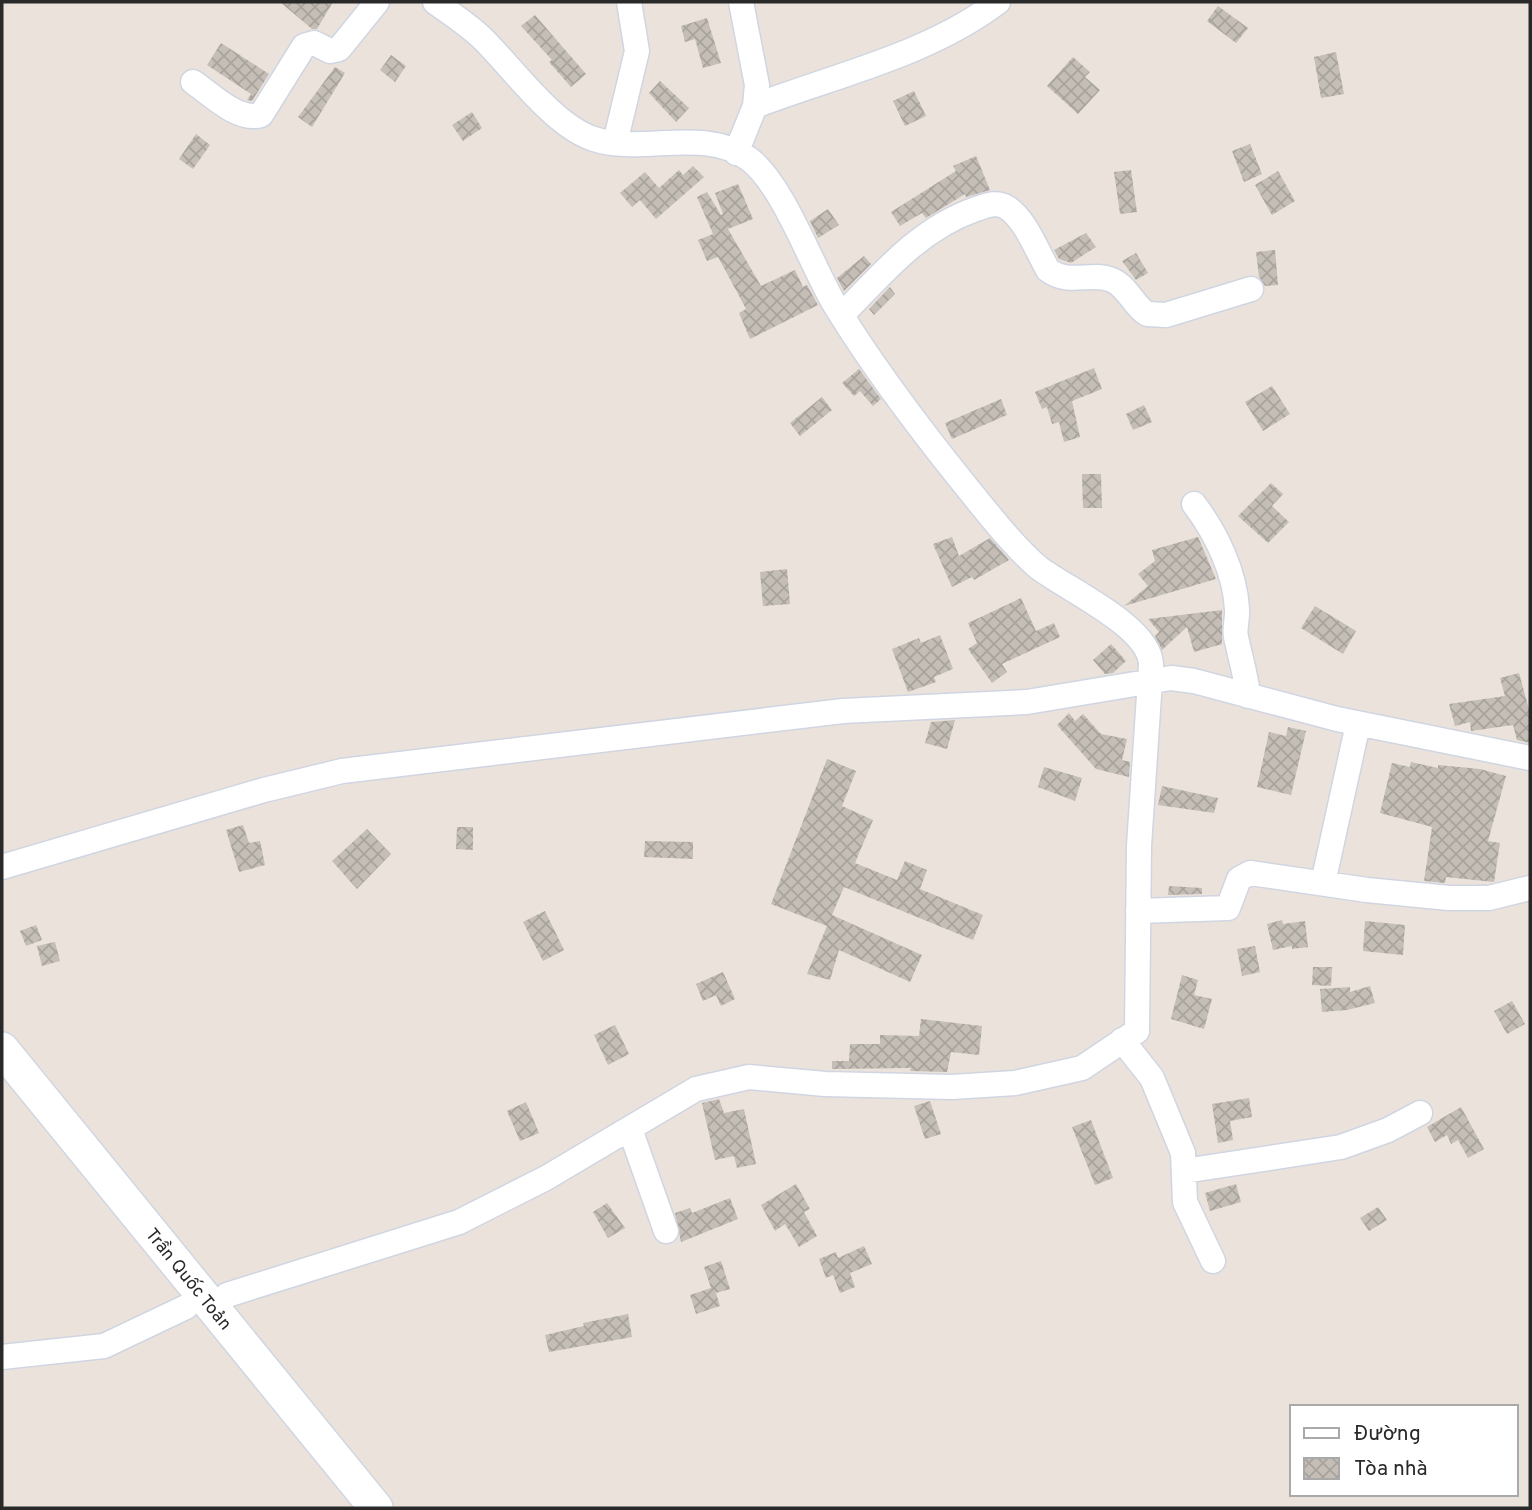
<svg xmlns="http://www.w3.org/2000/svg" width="1532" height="1510" font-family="Overpass,sans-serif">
	<defs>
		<pattern id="building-cross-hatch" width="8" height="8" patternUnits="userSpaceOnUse" patternTransform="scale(1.75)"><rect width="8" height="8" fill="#c4beb7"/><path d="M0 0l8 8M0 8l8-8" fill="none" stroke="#a8a39d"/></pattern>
	</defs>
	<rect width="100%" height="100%" fill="#ebe3db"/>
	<path fill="url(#building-cross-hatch)" d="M280,2h53l-16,27h-5z
		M1218,6l30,22 -12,15 -29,-22z
		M535,15l51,59 -15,13 -22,-25 3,-2 -31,-34z
		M707,18l14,45 -18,5 -8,-29 -10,3 -4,-16z
		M221,43l48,31 -17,27 -5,-1 4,-6 -44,-29z
		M1336,52l8,42 -23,4 -7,-41z
		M391,55l15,11 -11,16 -15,-12z
		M1073,57l17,15 -5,5 15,13 -22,24 -31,-28z
		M335,67l10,6 -33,54 -14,-10z
		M660,81l29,27 -13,14 -27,-29z
		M914,91l12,25 -21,10 -12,-25z
		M472,112l10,16 -19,13 -11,-16z
		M196,134l14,11 -17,24 -14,-10z
		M1250,144l12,30 -18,8 -12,-31z
		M976,156l14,34 -24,7 -1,-3 -39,24 -4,-5 -22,13 -9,-14 65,-41 -3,-5z
		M693,166l11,11 -48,42 -16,-19 -8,7 -12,-14 25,-21 14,16 20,-18 4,5z
		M1131,170l6,42 -17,2 -6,-42z
		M1278,171l17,30 -23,14 -17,-30z
		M738,184l15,35 -25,10 33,57 34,-16 8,17 4,-2 11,20 -68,34 -11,-26 7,-4 -9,-17 -19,-35 -11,4 -9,-21 15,-6 -16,-37 10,-5 14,23 2,-1 -8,-21z
		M828,209l11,16 -21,13 -8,-17z
		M1086,233l10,14 -25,16 -12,-4 -5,-9z
		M1275,250l3,35 -13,1 -6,-9 -3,-25z
		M1136,253l12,20 -12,7 -14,-19z
		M864,256l7,8 -27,27 -7,-13z
		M890,287l5,7 -21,21 -5,-6z
		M1094,368l8,21 -30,12 8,36 -16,5 -5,-20 -7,2 -5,-17 -5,2 -7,-17z
		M859,369l22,30 -8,7 -13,-15 -6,5 -12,-13z
		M1272,386l18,28 -27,17 -18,-29z
		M822,397l10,13 -32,26 -10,-13z
		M1001,399l6,16 -55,24 -7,-16z
		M1144,405l8,17 -19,8 -7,-16z
		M1082,474h19l1,34h-19z
		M1271,483l12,11 -11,12 17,16 -21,21 -30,-27z
		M952,537l7,19 31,-18 19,22 -35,20 -2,-3 -20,10 -19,-43z
		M1198,537l18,42 -92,27 24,-20 -10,-12 17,-13 -3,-11z
		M787,569l3,35 -27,2 -3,-34z
		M1021,598l15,33 18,-8 6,14 -58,27 5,8 -15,11 -24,-34 9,-6 -9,-20z
		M1315,606l41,25 -13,23 -42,-26z
		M1222,610v34l-28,8 -7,-25 -25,23 -7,-14 4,-4 -11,-13z
		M940,635l13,34 -19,8 2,5 -28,10 -16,-43 27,-11 2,5z
		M1111,644l15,17 -13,12 -8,1 -12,-14z
		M1519,673l11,40v30l-13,-3 -4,-15 -42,6 -1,-9 -15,4 -6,-22 56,-8 -5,-18z
		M1069,713l6,8 8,-7 18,20 26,5 -5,21 8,2 -1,15 -33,-8 -39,-44z
		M955,720l-8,29 -22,-6 6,-21z
		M1288,727l18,4 -15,64 -34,-8 12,-55 17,4z
		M827,759l29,12 -14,35 31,14 -18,43 42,17 8,-19 22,9 -7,19 63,26 -10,25 -129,-53 -12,28 90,40 -12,27 -71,-32 -9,30 -23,-6 20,-48 -56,-22z
		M1411,762l27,6v-3l42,4 26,7 -18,65 12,2 -6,39 -48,-5 -1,6 -21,-2 8,-54 -52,-14 12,-50 18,4z
		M1044,767l38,11 -7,23 -37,-14z
		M1162,786l56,12 -4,15 -56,-8z
		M243,825l6,18 11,-2 5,24 -26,7 -13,-42z
		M457,827h16v23l-17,-1z
		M367,829l24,25 -34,35 -25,-28z
		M645,841l48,1v17l-49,-2z
		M1169,886l33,2v6l-34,1z
		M545,911l19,39 -21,11 -20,-39z
		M1282,920l1,4 22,-3 3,26 -16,2v-3l-19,4 -6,-26z
		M1365,921l40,4 -2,30 -40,-4z
		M36,925l6,15 -16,6 -6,-15z
		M55,942l5,19 -18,5 -5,-20z
		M1255,946l5,26 -18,4 -5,-27z
		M1313,967h19l-1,19 -19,-1z
		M723,972l12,27 -14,7 -5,-11 -13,6 -7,-17z
		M1182,975l16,5 -4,15 18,4 -8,30 -33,-10z
		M1370,986l5,17 -28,7 -25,2 -2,-23 30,-2v5z
		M1512,1001l13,23 -18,10 -13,-23z
		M921,1019l61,7 -3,29 -28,-3 -4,20 -37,-1 1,-3 -79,1v-8h17l1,-17h30v-9l39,1z
		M615,1025l14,29 -21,11 -14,-30z
		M1249,1098l3,19 -22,4 3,19 -15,3 -6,-39z
		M719,1099l5,14 20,-4 12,55 -19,4 -3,-12 -19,4 -13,-57z
		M930,1101l11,33 -16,5 -11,-33z
		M526,1102l13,31 -19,8 -13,-30z
		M1461,1107l23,42 -16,9 -10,-18 -7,4 -4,-9 -12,7 -8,-15z
		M1091,1120l22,58 -18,7 -23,-58z
		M796,1184l14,25 -6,3 13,24 -18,11 -14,-23 -10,7 -14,-26z
		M1236,1184l5,18 -31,9 -5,-18z
		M730,1198l8,21 -57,23 -6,-29 15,-5 2,5z
		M607,1203l18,25 -17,10 -15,-26z
		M1378,1207l9,13 -18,11 -9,-13z
		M864,1246l8,18 -22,9 5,14 -15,6 -7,-18 -7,3 -7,-19 17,-7 2,6z
		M721,1261l9,28 -14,4 4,13 -24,8 -6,-19 21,-7 -7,-21z
		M628,1314l4,23 -83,15 -4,-17 39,-9 -1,-3z"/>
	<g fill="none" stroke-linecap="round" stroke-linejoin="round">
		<defs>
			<path id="street" d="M193,82c18,12 45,40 68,33l43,-69 10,-3 16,8 9,-2 38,-47
				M755,106c81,-31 173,-51 243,-104
				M615,143l22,-92 -8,-49
				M736,153l19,-47 2,-21 -16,-83
				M842,315c41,-42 77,-86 134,-106 10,-3 20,-8 30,-2 19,11 31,44 42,63 21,16 43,1 64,10 16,7 21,25 35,34l19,1 85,-26
				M1194,504c22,29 41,68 43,105 1,9 -3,19 -1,28 4,20 10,37 12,59
				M2,867l262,-77 78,-19 501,-60 184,-9 144,-24 23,3 143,38 193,39
				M1323,883l35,-159
				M1138,911l90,-3 11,-29 11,-6 117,17 82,8h40l41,-10
				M1122,1040l30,38 31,75 2,49 28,59
				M630,1129l36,102
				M1184,1171l157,-24 47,-17 32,-17
				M227,1295l232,-73 87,-44 150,-89 53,-12 76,7 127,3 63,-4 67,-15 55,-37 2,-185 12,-181c0,-38 -83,-75 -112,-97 -25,-21 -53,-57 -74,-83 -46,-57 -92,-118 -130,-180 -23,-38 -52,-121 -86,-146 -45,-33 -107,-4 -155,-20 -41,-13 -82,-72 -113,-102 -14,-13 -31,-24 -46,-35
				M2,1357l102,-11 82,-39"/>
			<path id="secondary" d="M2,1049l374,459"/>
		</defs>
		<use href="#street" stroke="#d0d5e2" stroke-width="27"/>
		<use href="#secondary" stroke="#d0d5e2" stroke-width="36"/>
		<use href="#street" stroke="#fff" stroke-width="24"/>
		<use href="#secondary" stroke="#fff" stroke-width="33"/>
	</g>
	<g text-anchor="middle" stroke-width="6" stroke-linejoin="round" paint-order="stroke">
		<g font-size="18" fill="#292929" stroke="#fff">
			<text transform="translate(189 1279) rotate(51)" y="6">Trần Quốc Toản</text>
		</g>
	</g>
	<rect width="1532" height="1510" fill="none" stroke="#292929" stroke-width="7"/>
	<rect x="1290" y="1405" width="228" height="91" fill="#ffffff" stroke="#a9a9a9" stroke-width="2"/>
	<rect x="1304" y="1428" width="35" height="10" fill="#ffffff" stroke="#a9a9a9" stroke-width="2"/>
	<text x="1354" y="1440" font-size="21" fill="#292929">Đường</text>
	<rect x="1304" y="1458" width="35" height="21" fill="url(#building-cross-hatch)" stroke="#a9a9a9" stroke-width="2"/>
	<text x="1354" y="1475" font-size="21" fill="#292929">Tòa nhà</text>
</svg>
